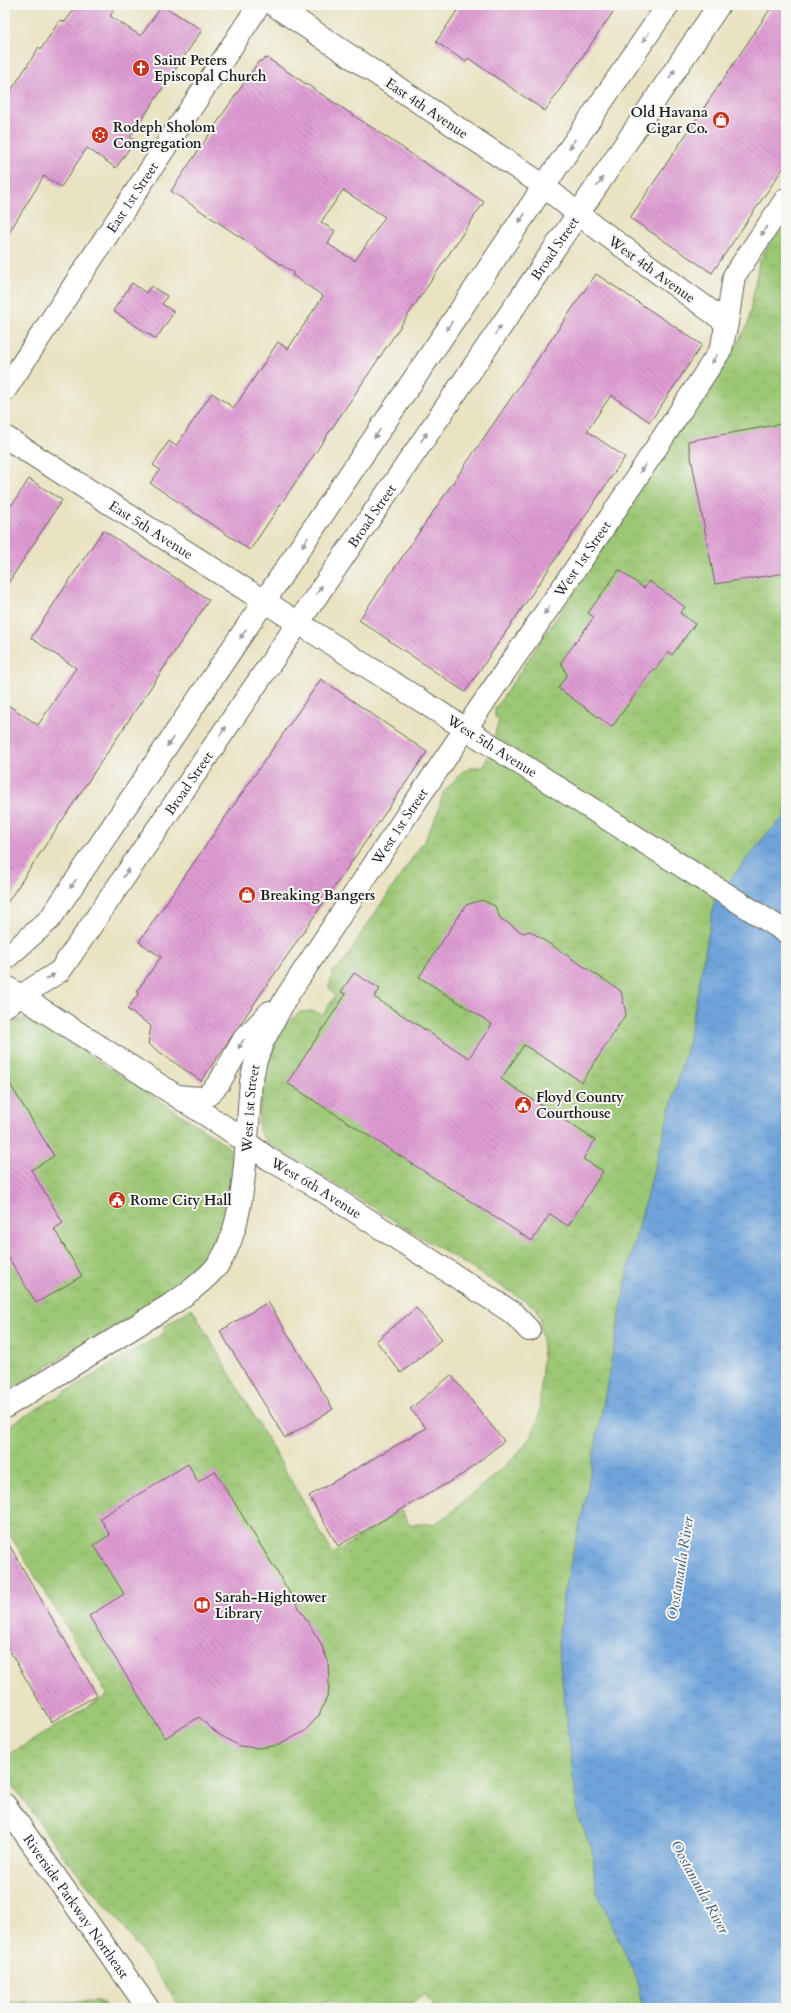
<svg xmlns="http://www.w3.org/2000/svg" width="791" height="2013" font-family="Cardo,serif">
	<defs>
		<pattern id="cemetery-stones" width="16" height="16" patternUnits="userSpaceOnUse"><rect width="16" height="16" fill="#9cc774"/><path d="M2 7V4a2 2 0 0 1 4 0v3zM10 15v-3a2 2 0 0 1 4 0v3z" fill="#86aa64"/></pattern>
		<pattern id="park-crowns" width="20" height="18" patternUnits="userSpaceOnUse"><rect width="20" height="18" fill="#9cc774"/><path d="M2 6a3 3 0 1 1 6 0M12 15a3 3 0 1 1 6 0" fill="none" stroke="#86aa64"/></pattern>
		<pattern id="water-ripples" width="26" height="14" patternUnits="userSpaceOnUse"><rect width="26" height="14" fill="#6ea3da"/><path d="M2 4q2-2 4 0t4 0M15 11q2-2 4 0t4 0" fill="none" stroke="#5a84b0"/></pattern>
		<pattern id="building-back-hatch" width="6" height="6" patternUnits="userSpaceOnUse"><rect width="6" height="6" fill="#df9bd3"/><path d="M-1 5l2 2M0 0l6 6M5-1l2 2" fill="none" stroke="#b47eaa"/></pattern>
	</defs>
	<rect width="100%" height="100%" fill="#f6f6f2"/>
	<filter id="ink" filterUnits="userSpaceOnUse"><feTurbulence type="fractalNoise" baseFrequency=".025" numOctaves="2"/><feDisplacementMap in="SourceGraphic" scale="8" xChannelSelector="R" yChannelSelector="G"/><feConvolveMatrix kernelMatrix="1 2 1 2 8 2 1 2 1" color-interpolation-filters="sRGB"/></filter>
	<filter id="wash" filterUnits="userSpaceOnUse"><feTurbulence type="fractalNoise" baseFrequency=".012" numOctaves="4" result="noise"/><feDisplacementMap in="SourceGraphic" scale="16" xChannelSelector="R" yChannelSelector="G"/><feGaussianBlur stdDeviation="0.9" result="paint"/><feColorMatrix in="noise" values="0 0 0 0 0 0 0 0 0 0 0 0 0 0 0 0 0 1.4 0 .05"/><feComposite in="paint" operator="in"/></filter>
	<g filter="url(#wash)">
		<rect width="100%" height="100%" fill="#e9e3c2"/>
		<path fill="url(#cemetery-stones)" stroke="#5c7248" d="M102,2001l5,7h-102v-6z"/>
		<path fill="url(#park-crowns)" stroke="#5c7248" d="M786,223v896l-15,889h-336l-10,-14 -20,14h-65l-5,-7 -57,7h-45l-11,-6 -10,6h-31l-59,-83 -61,-72 -56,-80v-16l103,-62 -103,-168v-99l159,-95v-6l28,-19 141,246 68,-44 8,14h25l14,-9 67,-58 15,-20 9,-17 4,-71 -3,-31 -5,-11 -270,-166 -5,-9 -2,-9 8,-61 20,-38 14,-12 12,-1 11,4 12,-19 -6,-9 4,-16 11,-8 17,-29 65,-96 13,-29 4,-16 19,-21 11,-5h11l15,-46 -4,-5v-7l111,-165 12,-26 118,-172 12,-22 11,-62 18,-33z
			M27,1019l27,13 161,105 15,11c4,17 3,23 0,40 -1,8 -1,17 -3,25 -7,32 -32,58 -56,80l-166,99v-367l11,-5z"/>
		<path fill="url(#water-ripples)" stroke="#45607b" d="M786,815v1193h-143l-8,-33 -38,-83 -5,-43 -14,-33 -20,-170 5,-50 22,-94 46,-247 57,-212 27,-144 50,-63z"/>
		<g id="blocks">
			<path fill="url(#building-back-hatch)" fill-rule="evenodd" d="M77,5h40l-7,11 31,20 21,-31 40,25 -72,107 5,3 -19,28 -29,-20 -26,39 -17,-11 -39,63v-139l34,-53 2,2 19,-29 5,2z
				M461,5h157l-73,106 -77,-53 -2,4 -30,-20z
				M773,5h13v159l-74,109 -82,-55z
				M267,58l217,144 -234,348 -100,-67 10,-13 -7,-5 16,-24 7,5 36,-53 22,15 44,-66 10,7 35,-53 -31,-21 2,-2 -123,-82 87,-129zM343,190l42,27 -30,44 -27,-17 7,-13 -14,-9z
				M596,274l106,71 -52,77 -39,-27 -24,36 38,26 -160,235 -106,-72z
				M132,283l14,10 5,-7 16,10 -5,8 12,8 -18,27 -43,-28z
				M786,423v150l-71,11 -27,-143z
				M29,479l33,21 -57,88v-88l7,5z
				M103,530l106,70 -204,306v-203l33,22 38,-57 -45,-30z
				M619,570l25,18 5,-7 36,26 -5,6 15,11 -23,31 -4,-3 -13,18 -2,-1 -41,58 -54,-39 9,-13 -6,-13 33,-45 -6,-4z
				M321,679l106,73 -226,329 -53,-37 3,-18 -24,-17 12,-16 -2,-2 24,-34 -22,-15z
				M482,900l13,6 5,12 23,15 7,-2 91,60 5,23 -44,68 -58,-37 -23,34 94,61 -12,19 20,12 -35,55 -18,-12 -18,27 -245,-158 59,-89 -5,-2 13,-19 26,16 -6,8 95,61 23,-34 -73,-47 47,-72z
				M5,1076l49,80 -23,14 32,53 -9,6 28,47 -46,27 -31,-51z
				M268,1302l65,107 -48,29 -65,-107z
				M416,1308l26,31 -41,34 -25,-32z
				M451,1375l53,66 -41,33 -125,72 -29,-50 117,-68 -16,-19z
				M188,1464l10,18 17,-11 105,171 8,19 1,24 -1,10 -9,20 -14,16 -26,14 -21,3 -19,-2 -24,-14 -16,-15 -34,21 -76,-122 35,-22 -30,-49 16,-10 -10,-17z
				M5,1538l92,157 -46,27 -46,-79z"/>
		</g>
	</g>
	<g filter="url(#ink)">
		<use href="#blocks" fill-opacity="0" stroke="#646256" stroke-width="1"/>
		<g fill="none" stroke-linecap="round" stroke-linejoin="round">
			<defs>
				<g id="street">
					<path d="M727,323l7,-47 52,-77"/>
					<path id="s1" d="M246,1142l23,17 48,28 196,126 16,17"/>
				</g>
				<g id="secondary">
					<path id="s2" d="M5,390l254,-385"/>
					<path id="s3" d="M5,437l781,495"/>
					<path d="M5,959l45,-40 494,-733 124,-181"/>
					<path d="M5,986l220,141 21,15"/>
					<path id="s4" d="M5,1006l55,-35 518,-757 141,-209"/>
					<path d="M177,1096l22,2 9,-3 11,-12 25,-44 26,-27"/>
					<path id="s5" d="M5,1407l173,-107c14,-10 28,-21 39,-34 31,-41 29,-133 34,-184l5,-22 7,-19 24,-45 123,-186 194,-283 106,-161 11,-17 6,-26 -149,-109 -34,-28 -270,-181"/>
					<path id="s6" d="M5,1805l143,203"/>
				</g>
			</defs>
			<use href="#street" stroke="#646256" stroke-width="24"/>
			<use href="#secondary" stroke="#646256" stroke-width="24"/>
			<use href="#street" stroke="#fff" stroke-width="22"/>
			<use href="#secondary" stroke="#fff" stroke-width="22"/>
		</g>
		<defs><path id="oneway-solid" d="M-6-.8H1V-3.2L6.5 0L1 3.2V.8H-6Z"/></defs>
		<g fill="#999">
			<use href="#oneway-solid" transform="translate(646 37) rotate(124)"/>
			<use href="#oneway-solid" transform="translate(672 74) rotate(-56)"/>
			<use href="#oneway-solid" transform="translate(572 144) rotate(124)"/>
			<use href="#oneway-solid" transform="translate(600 182) rotate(-56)"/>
			<use href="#oneway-solid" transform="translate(522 218) rotate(124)"/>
			<use href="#oneway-solid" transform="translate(764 231) rotate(124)"/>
			<use href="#oneway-solid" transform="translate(449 326) rotate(124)"/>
			<use href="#oneway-solid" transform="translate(498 330) rotate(-55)"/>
			<use href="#oneway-solid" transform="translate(714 359) rotate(123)"/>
			<use href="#oneway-solid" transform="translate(377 434) rotate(124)"/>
			<use href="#oneway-solid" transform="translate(424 437) rotate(-55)"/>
			<use href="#oneway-solid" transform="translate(643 468) rotate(123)"/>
			<use href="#oneway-solid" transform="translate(305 542) rotate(124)"/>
			<use href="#oneway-solid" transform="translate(319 590) rotate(-56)"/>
			<use href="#oneway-solid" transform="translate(547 610) rotate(125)"/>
			<use href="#oneway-solid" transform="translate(243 634) rotate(124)"/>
			<use href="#oneway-solid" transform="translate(223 731) rotate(-56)"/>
			<use href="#oneway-solid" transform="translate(170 742) rotate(124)"/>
			<use href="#oneway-solid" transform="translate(126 873) rotate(-56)"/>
			<use href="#oneway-solid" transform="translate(73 884) rotate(124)"/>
			<use href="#oneway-solid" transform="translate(50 977) rotate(-33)"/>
			<use href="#oneway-solid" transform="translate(241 1044) rotate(121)"/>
		</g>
	</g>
	<defs>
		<symbol id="church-disc" viewBox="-11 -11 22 22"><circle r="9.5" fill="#c8321e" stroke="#f6f6f2"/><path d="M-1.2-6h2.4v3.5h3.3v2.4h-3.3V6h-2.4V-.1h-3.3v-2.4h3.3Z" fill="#fff"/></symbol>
		<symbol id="shop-disc" viewBox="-11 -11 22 22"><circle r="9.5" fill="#c8321e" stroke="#f6f6f2"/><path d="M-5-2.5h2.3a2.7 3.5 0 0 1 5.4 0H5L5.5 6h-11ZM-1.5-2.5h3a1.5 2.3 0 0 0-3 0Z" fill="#fff"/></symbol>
		<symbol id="synagogue-disc" viewBox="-11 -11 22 22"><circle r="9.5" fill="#c8321e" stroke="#f6f6f2"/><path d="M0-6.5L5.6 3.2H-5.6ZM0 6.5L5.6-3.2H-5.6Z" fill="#fff"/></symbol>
		<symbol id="civic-disc" viewBox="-11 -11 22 22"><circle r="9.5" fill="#c8321e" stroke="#f6f6f2"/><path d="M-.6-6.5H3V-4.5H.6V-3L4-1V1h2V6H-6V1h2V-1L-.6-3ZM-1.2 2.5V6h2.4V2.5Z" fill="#fff"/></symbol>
		<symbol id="library-disc" viewBox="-11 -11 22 22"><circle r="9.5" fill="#c8321e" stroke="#f6f6f2"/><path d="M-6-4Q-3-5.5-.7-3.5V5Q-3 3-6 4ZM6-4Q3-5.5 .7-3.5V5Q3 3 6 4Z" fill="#fff"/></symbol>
	</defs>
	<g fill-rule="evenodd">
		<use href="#church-disc" x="131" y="58" width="20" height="20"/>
		<use href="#shop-disc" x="711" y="110" width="20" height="20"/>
		<use href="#synagogue-disc" x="90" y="125" width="20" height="20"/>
		<use href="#shop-disc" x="237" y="885" width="20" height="20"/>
		<use href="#civic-disc" x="513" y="1095" width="20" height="20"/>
		<use href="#civic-disc" x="107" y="1190" width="20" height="20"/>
		<use href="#library-disc" x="192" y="1595" width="20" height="20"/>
	</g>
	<g text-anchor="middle" stroke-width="4" stroke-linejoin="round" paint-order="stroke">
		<g font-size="14" font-weight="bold" fill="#1c1c1c" stroke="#f6f6f2" text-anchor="start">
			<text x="154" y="65">Saint Peters<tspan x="154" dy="16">Episcopal Church</tspan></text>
			<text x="708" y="117" text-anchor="end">Old Havana<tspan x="708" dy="16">Cigar Co.</tspan></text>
			<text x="113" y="132">Rodeph Sholom<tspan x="113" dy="16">Congregation</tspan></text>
			<text x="260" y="900">Breaking Bangers</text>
			<text x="536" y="1102">Floyd County<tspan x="536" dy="16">Courthouse</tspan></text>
			<text x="130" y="1205">Rome City Hall</text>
			<text x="215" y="1602">Sarah-Hightower<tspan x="215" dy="16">Library</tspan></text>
		</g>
		<g font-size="14" fill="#1c1c1c" stroke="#f6f6f2">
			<text transform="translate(427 108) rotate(34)" y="5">East 4th Avenue</text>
			<text dy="5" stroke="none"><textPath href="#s2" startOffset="231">East 1st Street</textPath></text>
			<text dy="5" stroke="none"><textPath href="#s4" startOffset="941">Broad Street</textPath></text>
			<text transform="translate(652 269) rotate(36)" y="5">West 4th Avenue</text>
			<text dy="5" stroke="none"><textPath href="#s4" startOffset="617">Broad Street</textPath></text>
			<text dy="5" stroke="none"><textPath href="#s3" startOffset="173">East 5th Avenue</textPath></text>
			<text dy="5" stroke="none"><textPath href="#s5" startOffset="1066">West 1st Street</textPath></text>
			<text dy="5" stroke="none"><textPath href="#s3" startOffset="577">West 5th Avenue</textPath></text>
			<text dy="5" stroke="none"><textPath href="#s4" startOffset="293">Broad Street</textPath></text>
			<text dy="5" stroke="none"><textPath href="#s5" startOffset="742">West 1st Street</textPath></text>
			<text dy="5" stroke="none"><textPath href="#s5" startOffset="418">West 1st Street</textPath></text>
			<text dy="5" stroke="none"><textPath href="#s1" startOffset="84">West 6th Avenue</textPath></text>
			<text dy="5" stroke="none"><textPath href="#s6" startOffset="124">Riverside Parkway Northeast</textPath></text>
		</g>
		<g font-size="15" font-style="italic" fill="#415971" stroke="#f6f6f2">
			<text transform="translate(680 1568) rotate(-81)" y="5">Oostanaula River</text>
			<text transform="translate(700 1887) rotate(61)" y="5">Oostanaula River</text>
		</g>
	</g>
	<rect width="791" height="2013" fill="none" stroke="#f6f6f2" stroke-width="20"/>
</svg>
